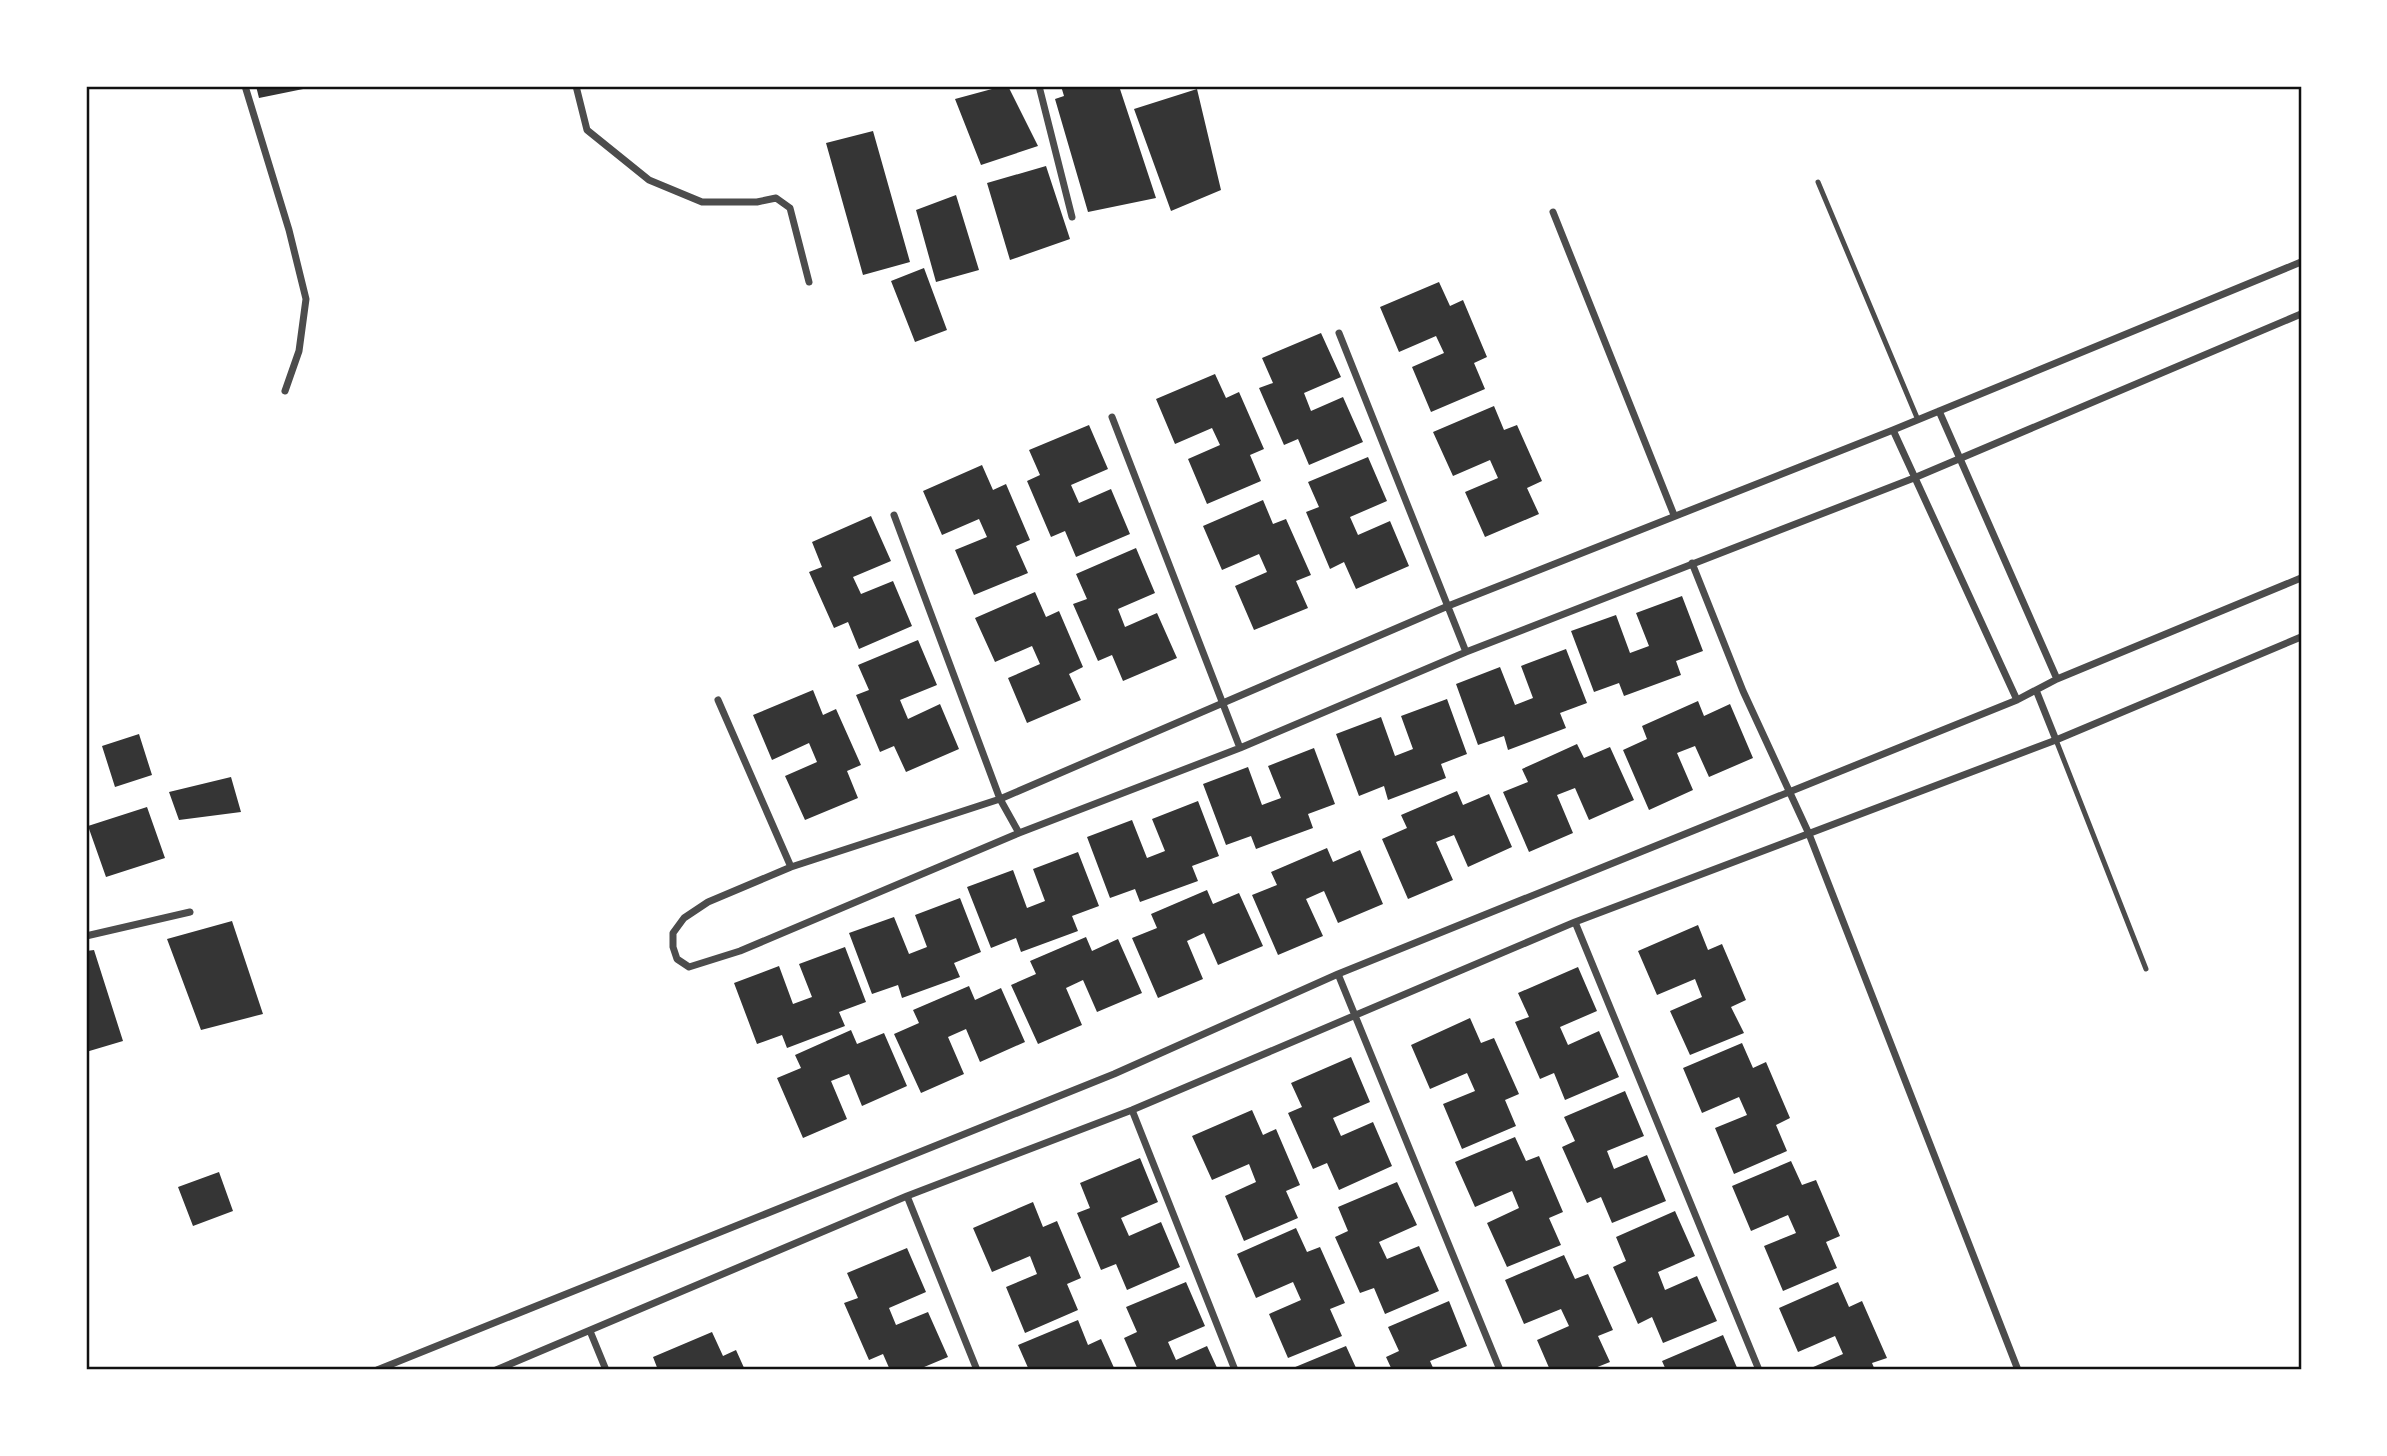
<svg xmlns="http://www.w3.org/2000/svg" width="2387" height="1456" font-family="'Source Sans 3',sans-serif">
	<rect width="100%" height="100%" fill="#fff"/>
	<path fill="#353535" d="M256,86h57v1l-54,11z
		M1003,86h5l30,60 -57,19 -26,-66z
		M1061,86h58l37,112 -68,14 -33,-113 9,-3z
		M1197,89l24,101 -50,21 -37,-102z
		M873,131l37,131 -47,13 -37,-132z
		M1046,166l24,73 -60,21 -23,-77z
		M956,195l23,75 -43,12 -20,-72z
		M924,268l23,62 -32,12 -24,-61z
		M1439,282l11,24 13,-6 24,57 -13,6 11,26 -54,23 -19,-45 32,-14 -8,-17 -37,16 -19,-45z
		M1321,333l20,44 -37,16 7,18 32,-14 20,45 -54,23 -11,-26 -14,6 -25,-57 14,-5 -11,-25z
		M1215,374l11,24 13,-6 25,57 -14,6 11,26 -54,23 -19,-45 32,-14 -8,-17 -37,16 -19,-45z
		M1494,406l10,24 13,-5 25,56 -15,7 12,26 -54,23 -20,-45 33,-14 -8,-18 -37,16 -20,-44z
		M1089,425l19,44 -37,16 8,18 32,-14 19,45 -54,23 -11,-26 -14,6 -24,-56 13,-6 -11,-25z
		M1368,457l19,44 -37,16 8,18 32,-14 19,45 -53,23 -12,-27 -14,7 -24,-57 13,-5 -11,-25z
		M982,465l11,25 13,-6 24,56 -14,6 12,27 -54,22 -19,-45 32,-13 -8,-18 -37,16 -19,-44z
		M1263,500l10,24 13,-5 25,56 -15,6 12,27 -54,22 -19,-44 32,-14 -8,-18 -37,16 -19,-44z
		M871,516l20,45 -38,16 8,17 32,-13 19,45 -53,23 -11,-27 -14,6 -25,-56 13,-5 -10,-25z
		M1136,548l19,45 -37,16 7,18 32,-14 20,45 -54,23 -11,-26 -14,6 -25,-57 14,-5 -11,-25z
		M1035,592l11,25 13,-6 24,56 -14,7 12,26 -54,23 -19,-45 32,-14 -8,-18 -37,16 -20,-44z
		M1682,596l21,55 -27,10 5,14 -57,21 -5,-13 -25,9 -23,-61 45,-16 14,38 19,-7 -13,-33z
		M918,640l19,45 -37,15 8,19 32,-15 19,45 -53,23 -12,-26 -14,6 -24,-57 13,-5 -11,-25z
		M1566,649l21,54 -27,10 6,15 -58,22 -4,-14 -26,9 -22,-61 44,-17 15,38 18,-7 -12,-32z
		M813,690l10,25 13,-6 25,56 -14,6 11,27 -53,22 -20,-44 32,-14 -8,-19 -37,17 -19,-45z
		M1447,699l20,55 -26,10 5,14 -58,22 -4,-14 -25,10 -23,-62 45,-17 14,39 18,-7 -12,-33z
		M1698,701l6,15 26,-12 23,54 -44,19 -14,-31 -18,7 16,37 -44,20 -26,-60 24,-11 -5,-13z
		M139,734l13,41 -37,12 -13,-41z
		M1577,744l7,14 26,-11 24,53 -45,20 -14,-32 -18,7 16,38 -44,19 -26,-60 25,-10 -6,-13z
		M1314,748l21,56 -27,10 5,14 -57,21 -5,-13 -25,9 -23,-61 45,-17 14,38 19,-7 -13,-32z
		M231,777l10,35 -62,8 -10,-28z
		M1457,791l6,14 26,-11 23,53 -44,20 -14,-32 -18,7 17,38 -45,19 -26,-60 25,-11 -6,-13z
		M1198,801l21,55 -27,10 6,15 -58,21 -5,-13 -25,9 -23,-61 45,-17 15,38 18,-7 -13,-32z
		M147,807l18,51 -59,19 -18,-51z
		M1327,848l6,14 27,-12 23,54 -45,19 -14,-32 -18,8 17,37 -45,19 -26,-60 25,-10 -6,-13z
		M1078,852l21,54 -27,10 6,15 -57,21 -5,-14 -25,10 -24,-61 46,-17 14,38 18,-7 -12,-32z
		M1207,890l6,14 26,-11 24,53 -45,19 -14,-32 -17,8 16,38 -45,19 -26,-60 25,-10 -6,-14z
		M960,898l21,54 -27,11 6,14 -58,21 -4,-13 -26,9 -23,-61 45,-16 15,37 18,-7 -12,-32z
		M232,921l31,93 -62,16 -34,-91z
		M1698,925l10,25 14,-6 24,56 -15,7 13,26 -54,22 -20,-44 32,-14 -7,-18 -38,16 -19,-44z
		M1086,937l6,14 26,-12 24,54 -45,19 -14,-32 -17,8 16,37 -44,19 -27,-59 25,-11 -6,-13z
		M845,947l21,55 -27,10 6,14 -58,22 -5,-13 -25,9 -23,-61 45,-17 14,38 19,-7 -13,-33z
		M94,950l29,91 -37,11v-101z
		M1578,967l19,44 -37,16 8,18 31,-14 20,46 -54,23 -11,-27 -14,6 -25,-57 14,-5 -11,-24z
		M969,986l6,14 26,-12 24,54 -45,20 -14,-33 -18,8 16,37 -43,19 -27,-59 25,-11 -6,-13z
		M1470,1018l11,25 13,-5 25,56 -14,6 11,26 -54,23 -19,-45 32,-13 -8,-18 -37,16 -19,-44z
		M851,1030l6,14 27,-11 23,53 -45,20 -13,-32 -18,7 16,38 -44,19 -26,-60 24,-10 -6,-13z
		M1742,1043l11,25 13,-6 24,56 -14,7 11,26 -53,23 -19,-46 32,-13 -8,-18 -37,16 -19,-45z
		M1351,1057l19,45 -37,16 8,18 32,-14 19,44 -53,24 -12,-27 -14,6 -25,-56 14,-6 -11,-24z
		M1625,1091l19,45 -37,15 7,18 33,-14 19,46 -54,22 -11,-26 -14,6 -25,-56 13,-6 -11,-24z
		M1252,1110l11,25 13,-6 24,56 -14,6 12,27 -54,23 -19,-45 31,-14 -7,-18 -37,16 -20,-44z
		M1515,1137l11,24 13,-5 24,56 -14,6 12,27 -54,22 -20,-44 32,-15 -7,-17 -37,16 -20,-45z
		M1140,1158l18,44 -37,16 8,18 32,-14 19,45 -53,23 -11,-26 -15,6 -24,-57 13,-5 -10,-25z
		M1791,1161l11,24 14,-5 24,56 -14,6 11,26 -54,23 -19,-45 32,-13 -8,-18 -37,16 -19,-45z
		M219,1172l14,39 -40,15 -15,-39z
		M1397,1182l20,43 -38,17 8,17 32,-13 20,45 -54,23 -11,-26 -14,5 -25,-56 13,-6 -10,-24z
		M1033,1202l10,25 14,-6 24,57 -14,6 11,26 -53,23 -19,-46 31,-13 -7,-18 -38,16 -19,-44z
		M1675,1211l20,45 -37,16 7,18 32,-14 20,45 -54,22 -11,-26 -14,7 -25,-57 13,-6 -10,-24z
		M1296,1228l11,24 13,-5 25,56 -15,6 12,27 -54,22 -19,-44 32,-14 -8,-18 -37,16 -19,-44z
		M907,1248l19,44 -37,16 7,17 32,-13 20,45 -31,13h-27l-7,-16 -14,6 -25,-57 14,-5 -11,-25z
		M1564,1255l11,24 13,-5 25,56 -15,6 12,26 -20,8h-40l-13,-30 32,-14 -8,-17 -37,15 -19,-44z
		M1186,1282l19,44 -37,16 8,18 31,-14 11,24h-80l-14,-32 13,-6 -11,-25z
		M1838,1282l11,25 13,-6 25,57 -15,5 3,7h-63l-1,-2 32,-14 -8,-18 -37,16 -19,-44z
		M1449,1301l18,45 -37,15 4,9h-42l-6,-13 13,-6 -11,-24z
		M1078,1320l10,25 13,-6 14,31h-86l-11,-25z
		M712,1332l11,24 13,-6 9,20h-87l-5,-13z
		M1723,1335l15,35h-72l-4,-9z
		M1346,1346l11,24h-69z"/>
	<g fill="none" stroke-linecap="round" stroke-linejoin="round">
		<path stroke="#4c4c4c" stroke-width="5" d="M1818,182l100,238
			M2056,740l90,229"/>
		<path stroke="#4c4c4c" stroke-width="7" d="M245,86l44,144 17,69 -7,52 -14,40
			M576,86l11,44 62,50 53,22h55l19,-4 14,10 19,74
			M1039,86l33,131
			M1553,212l121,303
			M2301,262l-408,168 -445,176 -448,193 -209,68 -83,35 -24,16 -11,15v14l4,12 12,8 51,-16 279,-118 221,-85 226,-96 448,-174 387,-164
			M1339,333l127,319
			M1939,411l118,268
			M1112,417l128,331
			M1893,430l124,270
			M894,515l106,284 19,34
			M1692,563l51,128 66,143 209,536
			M2036,690l20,50
			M718,700l73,167
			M1575,922l184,448
			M86,936l104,-24
			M1338,974l162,396
			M1132,1110l103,260
			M907,1196l70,174
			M590,1331l16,39
			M377,1370l737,-296 224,-100 679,-274 40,-21 244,-101
			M496,1370l411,-174 225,-86 443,-188 481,-182 245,-103"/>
	</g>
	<rect width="2387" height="1456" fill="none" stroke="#ffffff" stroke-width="175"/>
	<rect x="88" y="88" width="2212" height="1280" fill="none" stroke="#111" stroke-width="2.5"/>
</svg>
